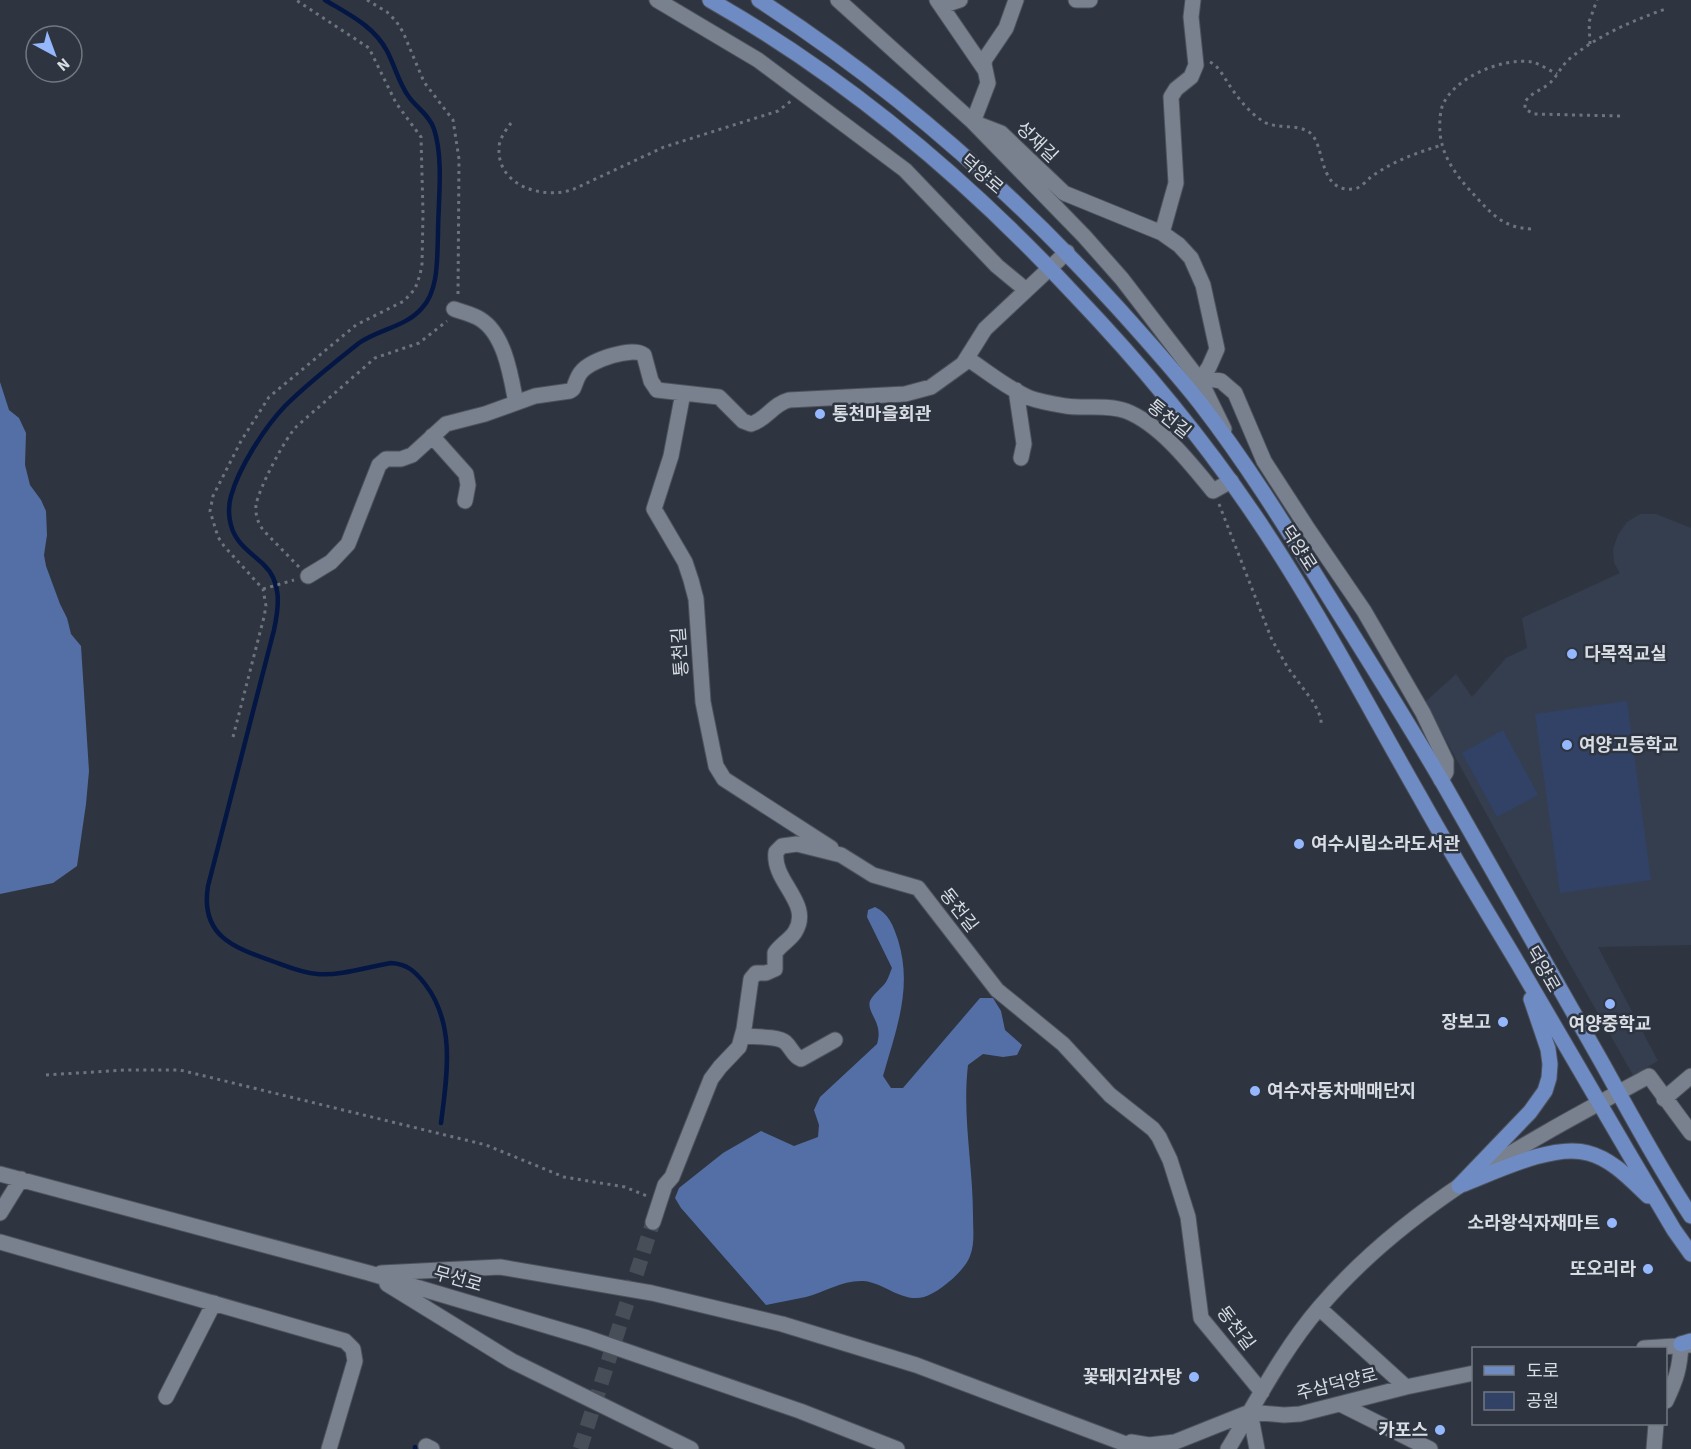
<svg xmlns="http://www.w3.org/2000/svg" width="1691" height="1449" font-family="'Source Sans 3','Noto Sans KR',sans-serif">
	<rect width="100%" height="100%" fill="#2e3540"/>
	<path fill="#353e4f" d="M1640,514h16l35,14v417l-93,2 60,114 -25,14 -95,-167 -113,-206 31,-28 16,23 34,-39 21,-10 -5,-30 98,-45 -6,-10 -1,-14 5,-14 9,-13z"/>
	<path fill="#314266" d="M1627,701l24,179 -91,13 -25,-179z
		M1503,730l35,65 -41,22 -35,-64z"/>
	<path fill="#546fa5" d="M0,382l9,28 10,8 7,15 -1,32 5,20 11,15 5,11 1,24 -3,20 2,11 14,38 7,14 4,16 10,12 8,125 -3,33 -9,62 -24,17 -53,11z
		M875,907c14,7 18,18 23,33 15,48 -2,90 -15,136l8,12h12l77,-90h13l8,13 4,19 17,15 -5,10 -14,2 -20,-3 -15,11c-6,51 5,100 5,150 0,13 2,29 -3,41 -5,15 -32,37 -46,41 -22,6 -41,-15 -61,-16 -20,-1 -38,11 -57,16 -13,3 -27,5 -40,8l-85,-97 -6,-10 4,-10 44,-35 38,-22 33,15 24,-9 1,-12 -5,-15 6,-13 57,-53c7,-22 -11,-31 -7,-43 3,-7 12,-13 16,-19 3,-5 4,-10 6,-14l-25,-51 1,-7z"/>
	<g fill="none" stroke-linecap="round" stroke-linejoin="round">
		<path stroke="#041644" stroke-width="4.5" d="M325,0c23,14 49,26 62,51 8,15 12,33 22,46 8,11 21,19 25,32 10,30 4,73 4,105 -1,23 1,56 -16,74 -16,19 -43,21 -63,35 -25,20 -51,40 -74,63 -20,21 -46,61 -54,90 -4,14 -2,32 7,44 7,10 18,17 26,25 18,17 15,42 10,65l-66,256c-8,49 24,61 64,75 14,5 29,12 45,13 24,2 50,-7 74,-11 16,1 24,8 34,21 31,40 22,92 16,139
			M415,1449v-2"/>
		<path stroke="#484e58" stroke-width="15" stroke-dasharray="15 8" stroke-linecap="butt" d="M580,1449l73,-227"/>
		<defs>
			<path id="minor" d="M657,0l101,60 147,110 92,96 29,24
				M838,0l135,122 111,114 38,43 79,103 23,47
				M937,0l48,70
				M1076,0h14
				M942,6l18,-6
				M973,122l15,-39 -4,-19 1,-5 21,-31 10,-28
				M975,123l26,10 63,60 98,40 17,12 12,13 12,27 14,64 -8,18 -12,18
				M1162,233l14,-50 -5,-86 5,-8 15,-12 5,-12 -5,-48 2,-17
				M454,309c8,3 18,5 26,10 25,15 31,58 36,84
				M968,359c20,13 40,30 62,39 11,4 24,6 36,8 19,3 41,-2 60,5 34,13 65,53 87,80l18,-10
				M1201,382l9,-3 11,2 14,12 29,68 44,68 56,82 59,102 23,48v11l-5,8
				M1016,390l8,54 -3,14
				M683,393l-12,63 -17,53 31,53 6,18 5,19 7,103 13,64 8,13 107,69
				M432,436l34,38 2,11 -3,16
				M308,576l23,-14 17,-18 31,-79 7,-6h15l11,-4 34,-31 39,-10 50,-18 35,-5 3,-2c3,-6 4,-13 9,-18 10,-11 50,-25 62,-16l7,26 6,9 62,7 24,24 8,3c15,-4 22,-20 38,-24l116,-6 26,-7 32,-23 22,-35 82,-77
				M743,1036c10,1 35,0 42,6 7,6 8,14 16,17l34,-19
				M1664,1099l27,-23
				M0,1174l369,99 219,65 212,73 97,38
				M0,1213l21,-34
				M653,1222l12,-37 7,-8 39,-98 9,-12 19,-20 5,-18 7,-50 5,-6h10l9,-4v-16c5,-8 15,-13 20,-21 18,-29 -23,-50 -19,-80l6,-6 15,-2 44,11 32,20 45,13 79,102 66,54 47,51 43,34 6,8 11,23 18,57 13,101 61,74
				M0,1242l345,99 8,8 2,12 -26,88
				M381,1273l119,-6 152,26 130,31 134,41 223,84
				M387,1284l125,77 179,88
				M1319,1308l87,79
				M1644,1348l47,-3
				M166,1397l48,-94
				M1666,1401c10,-21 14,-33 15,-57
				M1340,1404l90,45
				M1250,1412l7,37
				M1131,1442l18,3 26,-3 75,-30 34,3 16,-1 106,-27 68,-14
				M426,1446l6,3
				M1228,1449c29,-48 55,-99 91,-141 88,-104 212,-168 330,-232l42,57
				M1654,1449l2,-25"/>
			<path id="major" d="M710,0c137,78 257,179 364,294 66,69 127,142 181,222 61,90 111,187 165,281 31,56 64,110 97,165 52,89 104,179 157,268l17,24
				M759,0c133,86 253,191 359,308 28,31 56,62 82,95 44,57 83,119 121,181 41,66 83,132 122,199 53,93 105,186 158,278 29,52 57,105 90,155
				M1464,1184c33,-13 90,-41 124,-31 24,6 43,27 60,43
				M1459,1186l71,-74 15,-21 4,-13 1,-14 -2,-15 -17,-50
				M1681,1344l10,-3"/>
		</defs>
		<use href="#minor" stroke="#4d525c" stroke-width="17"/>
		<use href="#major" stroke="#4d525c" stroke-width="17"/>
		<path stroke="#6e747d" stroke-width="3" stroke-dasharray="3 4.5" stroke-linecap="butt" d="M367,0l20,12 9,9 7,11 21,50 29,38 6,39 -1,137
			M1590,44l-1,-22 8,-22
			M1210,62c10,5 14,16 20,24 8,12 19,26 31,34 15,12 44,0 54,19 9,16 7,53 38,50 7,0 13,-8 18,-12 22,-16 45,-24 71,-32
			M1620,116l-86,-2 -9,-5v-7c6,-10 18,-12 26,-20 6,-6 10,-15 17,-22 30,-25 64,-39 100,-52
			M511,123c-5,7 -12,16 -12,25 -2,39 46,52 75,41l90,-42 114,-36 13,-10
			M1531,229c-25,-1 -38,-13 -54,-31 -14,-15 -30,-33 -35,-54 -3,-10 -3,-27 0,-37 10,-29 61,-50 90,-45 8,2 17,8 25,12
			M1219,504l53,136 16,28 26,35 7,15v8
			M299,567l-35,-36c-6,-7 -9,-17 -8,-26 3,-17 29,-67 41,-79l78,-68 44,-15 28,-22
			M263,589l31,-9
			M233,737l31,-120 2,-11 -3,-17 -39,-43 -6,-9 -8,-26 3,-15 28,-55 28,-44 87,-72 48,-24 11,-12 5,-14 2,-11 1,-51 -2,-76 -25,-34 -27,-55 -73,-48
			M46,1075l79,-5h55l306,75 78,32 61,10 22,9"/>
		<use href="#minor" stroke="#79808e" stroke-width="15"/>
		<use href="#major" stroke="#6f8bc3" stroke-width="15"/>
	</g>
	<g fill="#94b7fd" stroke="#2e3540" stroke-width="2">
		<circle cx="820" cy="414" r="6"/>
		<circle cx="1572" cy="654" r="6"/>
		<circle cx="1567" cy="745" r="6"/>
		<circle cx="1299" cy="844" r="6"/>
		<circle cx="1610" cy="1004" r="6"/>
		<circle cx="1503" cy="1022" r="6"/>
		<circle cx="1255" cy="1091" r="6"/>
		<circle cx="1612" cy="1223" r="6"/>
		<circle cx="1648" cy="1269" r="6"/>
		<circle cx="1194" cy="1377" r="6"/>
		<circle cx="1440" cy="1430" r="6"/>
	</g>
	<g text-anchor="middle" stroke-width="5" stroke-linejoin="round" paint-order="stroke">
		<g font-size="18" fill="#d8dce3" stroke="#2e3540">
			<text transform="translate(1037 142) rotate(44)" y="6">성재길</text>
			<text transform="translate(982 174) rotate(41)" y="6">덕양로</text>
			<text transform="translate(1169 419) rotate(39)" y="6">통천길</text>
			<text transform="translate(1299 548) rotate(57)" y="6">덕양로</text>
			<text transform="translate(680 652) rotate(-94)" y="6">통천길</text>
			<text transform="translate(959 910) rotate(52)" y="6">동천길</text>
			<text transform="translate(1543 969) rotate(60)" y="6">덕양로</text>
			<text transform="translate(458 1279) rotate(16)" y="6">무선로</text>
			<text transform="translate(1236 1328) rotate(53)" y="6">동천길</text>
			<text transform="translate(1337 1384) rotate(-14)" y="6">주삼덕양로</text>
		</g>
		<g font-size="18" font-weight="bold" fill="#d8dce3" stroke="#2e3540" text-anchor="start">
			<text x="832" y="420">통천마을회관</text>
			<text x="1584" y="660">다목적교실</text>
			<text x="1579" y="751">여양고등학교</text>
			<text x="1311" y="850">여수시립소라도서관</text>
			<text x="1491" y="1028" text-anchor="end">장보고</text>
			<text x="1610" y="1030" text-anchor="middle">여양중학교</text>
			<text x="1267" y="1097">여수자동차매매단지</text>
			<text x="1600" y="1229" text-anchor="end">소라왕식자재마트</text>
			<text x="1636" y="1275" text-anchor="end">또오리라</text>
			<text x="1182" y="1383" text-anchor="end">꽃돼지감자탕</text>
			<text x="1428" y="1436" text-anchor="end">카포스</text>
		</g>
	</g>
	<rect x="1472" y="1347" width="195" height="78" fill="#2e3540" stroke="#727881" stroke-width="1.5"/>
	<rect x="1484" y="1366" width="30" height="9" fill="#6f8bc3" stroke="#727881" stroke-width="1.5"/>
	<text x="1526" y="1377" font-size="18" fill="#d8dce3">도로</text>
	<rect x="1484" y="1392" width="30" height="18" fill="#314266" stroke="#727881" stroke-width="1.5"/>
	<text x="1526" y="1407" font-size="18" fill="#d8dce3">공원</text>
	<g transform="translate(54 54) rotate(139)"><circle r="28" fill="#2e3540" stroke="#727881" stroke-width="1.5"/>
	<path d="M0-4.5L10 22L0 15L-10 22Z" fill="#94b7fd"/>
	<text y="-9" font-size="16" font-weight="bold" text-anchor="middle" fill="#d8dce3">N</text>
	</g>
</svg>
